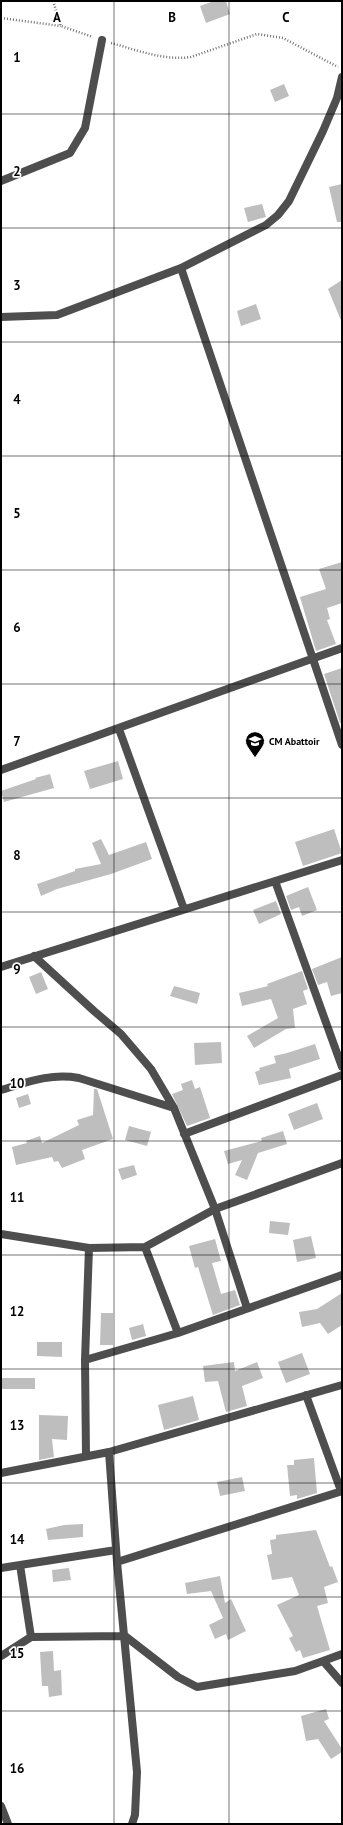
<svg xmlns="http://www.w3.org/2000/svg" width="343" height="1825" font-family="'PT Sans',sans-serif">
	<rect width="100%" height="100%" fill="#fff"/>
	<path fill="#bebebe" d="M214,1h12l4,13 -24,9 -6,-17z
		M284,84l5,12 -14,6 -5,-12z
		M342,184v38h-5l-8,-35z
		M262,204l4,13 -18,5 -4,-14z
		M342,280v43l-14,-34z
		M256,304l5,15 -20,7 -4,-15z
		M342,562v41l-15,5 3,11 -3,1 9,24 -20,7 -16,-54 26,-8 -7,-20z
		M342,668v55h-2l-16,-49z
		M118,761l5,18 -33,10 -6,-18z
		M50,774l4,14 -50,14 -3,-11 35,-12 -1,-1z
		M334,829l8,24 -39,13 -8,-24z
		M101,839l8,16 37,-13 6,17 -41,15 -54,15 -16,7 -4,-12 38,-13v-2l26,-5 -9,-21z
		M308,887l9,23 -15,6 -3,-9 -8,3 -5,-14z
		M276,901l5,13 -22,10 -6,-14z
		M342,957v36l-11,3 -4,-14 -9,3 -6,-16z
		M302,971l6,18 -5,2 4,13 -14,5 2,19 -9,1 -32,19 -7,-12 31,-18 -7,-19 -29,7 -3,-13 29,-7 -1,-2z
		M41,972l7,17 -12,5 -7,-17z
		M174,986l26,7 -3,11 -27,-8z
		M221,1042l1,21 -27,2 -1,-22z
		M315,1044l5,15 -31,10 2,9 -32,7 -4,-13 5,-2 -1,-2 17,-5 -2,-7 13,-3z
		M192,1080l3,9 5,-2 10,31 -23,8 -15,-32 11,-4 -2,-6z
		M94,1089h3l16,50 -31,11 3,9 -23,9 -4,-7 -4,1 -2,-5 -36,8 -4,-18 15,-4 -1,-2 14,-5 2,7 37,-18 -2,-5 16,-5z
		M28,1094l3,10 -12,4 -3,-10z
		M317,1103l6,16 -29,11 -6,-16z
		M129,1126l22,6 -4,14 -22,-6z
		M283,1131l4,13 -29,9 -11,27 -12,-5 7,-15 -14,4 -4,-13 38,-10 -1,-3z
		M134,1165l3,10 -15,5 -4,-11z
		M270,1221l20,2 -2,12 -19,-2z
		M311,1236l5,22 -19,4 -4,-22z
		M215,1239l6,22 -9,2 9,31 14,-4 5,15 -27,10 -15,-48 -3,1 -6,-22z
		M342,1293v32l-14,9 -8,-11 -18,4 -3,-15 18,-3z
		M101,1313h12v32h-13z
		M143,1324l3,12 -14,4 -3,-12z
		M37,1342h25v15l-25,-1z
		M302,1353l8,21 -24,9 -8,-21z
		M234,1362l1,9 22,-9 6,16 -21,8 5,20 -21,6 -8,-31 -13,1 -2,-16z
		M1,1378h34v11h-34z
		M193,1396l6,24 -35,10 -6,-25z
		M39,1415l29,1 -1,24 -15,-1 2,18 -15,3z
		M314,1458l3,35 -20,6v-4l-7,1 -3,-31h7v-5z
		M242,1477l3,14 -25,5 -3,-14z
		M83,1524v13l-35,3 -2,-11 18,-4z
		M316,1530l14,37 2,-1 6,16 -14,5 4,16 -11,3 13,44 -27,8 -3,-8 -4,2 -7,-14 4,-2 -16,-31 22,-10 -7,-18 -20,3 -5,-25 5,-1 -2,-14 6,-1v-4z
		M69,1568l2,12 -18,2 -1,-12z
		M220,1576l5,27 6,-4 15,32 -18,9 -2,-6 -11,5 -6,-14 14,-7 -12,-27 -24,3 -2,-11z
		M53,1651l1,20 7,-1 1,25 -13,2 -1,-11h-6l-2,-34z
		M326,1709l3,10 -5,2 18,28v3l-11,7 -13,-20 -12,2 -5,-25z"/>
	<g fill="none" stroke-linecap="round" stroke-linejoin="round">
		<path stroke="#707070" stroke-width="2.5" stroke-dasharray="1 2" stroke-linecap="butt" d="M53,1l8,25 32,11
			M1,18l60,8
			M111,43c26,7 53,18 80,14l66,-23 26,4 55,29"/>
		<path stroke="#4e4e4e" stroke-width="8" d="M1,181l69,-28 15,-25 17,-88
			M181,268l161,477
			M1,317l56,-2 124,-47 85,-43 12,-10 11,-14 34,-70 14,-33 5,-21
			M119,729l65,180
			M1,770l341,-122
			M275,881l67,186
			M34,956l60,55 27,23 30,35 23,39 41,101 32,99
			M1,967l341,-107
			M1,1090c27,-8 49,-17 78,-12l95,30
			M184,1134l158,-59
			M1,1234l88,14 56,-1 70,-38 127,-46
			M145,1247l33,86
			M85,1360l93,-27 164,-58
			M306,1395l35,96
			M109,1452l8,110 20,210 -2,43 -3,9
			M86,1456l-1,-96 4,-112
			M1,1473l108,-21 233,-67
			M117,1562l225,-71
			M20,1565l11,72
			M1,1568l115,-18
			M1,1656l30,-19 94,-1 53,41 19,10 98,-16 28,-10 19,22
			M323,1661l19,-7
			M1,1806l7,18"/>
	</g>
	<path fill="none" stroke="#000" stroke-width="1" stroke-opacity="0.55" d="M114,1v1823M229,1v1823M1,114h341M1,228h341M1,342h341M1,456h341M1,570h341M1,684h341M1,798h341M1,912h341M1,1027h341M1,1141h341M1,1255h341M1,1369h341M1,1483h341M1,1597h341M1,1711h341"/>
	<defs>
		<symbol id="school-pin" viewBox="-11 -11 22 30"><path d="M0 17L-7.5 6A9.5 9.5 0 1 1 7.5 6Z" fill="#000" stroke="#fff"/><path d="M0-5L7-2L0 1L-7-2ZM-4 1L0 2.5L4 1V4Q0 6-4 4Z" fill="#fff"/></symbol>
	</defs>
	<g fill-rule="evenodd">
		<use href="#school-pin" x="244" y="730" width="22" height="30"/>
	</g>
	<g text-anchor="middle" stroke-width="3.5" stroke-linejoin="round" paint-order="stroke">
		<g font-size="10" font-weight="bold" fill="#000" stroke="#fff" text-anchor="start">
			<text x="269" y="745">CM Abattoir</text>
		</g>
	</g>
	<g font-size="13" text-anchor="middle" font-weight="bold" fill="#000" stroke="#fff" stroke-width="3.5" stroke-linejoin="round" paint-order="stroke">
		<text x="57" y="22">A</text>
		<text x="172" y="22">B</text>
		<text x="286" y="22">C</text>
		<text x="17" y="62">1</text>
		<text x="17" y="176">2</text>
		<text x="17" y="290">3</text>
		<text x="17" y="404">4</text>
		<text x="17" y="518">5</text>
		<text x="17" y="632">6</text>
		<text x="17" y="746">7</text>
		<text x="17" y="860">8</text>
		<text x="17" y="974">9</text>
		<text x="17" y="1088">10</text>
		<text x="17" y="1202">11</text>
		<text x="17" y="1316">12</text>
		<text x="17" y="1430">13</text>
		<text x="17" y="1544">14</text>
		<text x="17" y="1658">15</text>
		<text x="17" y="1773">16</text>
	</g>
	<rect width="343" height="1825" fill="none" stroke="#000000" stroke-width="4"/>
</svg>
